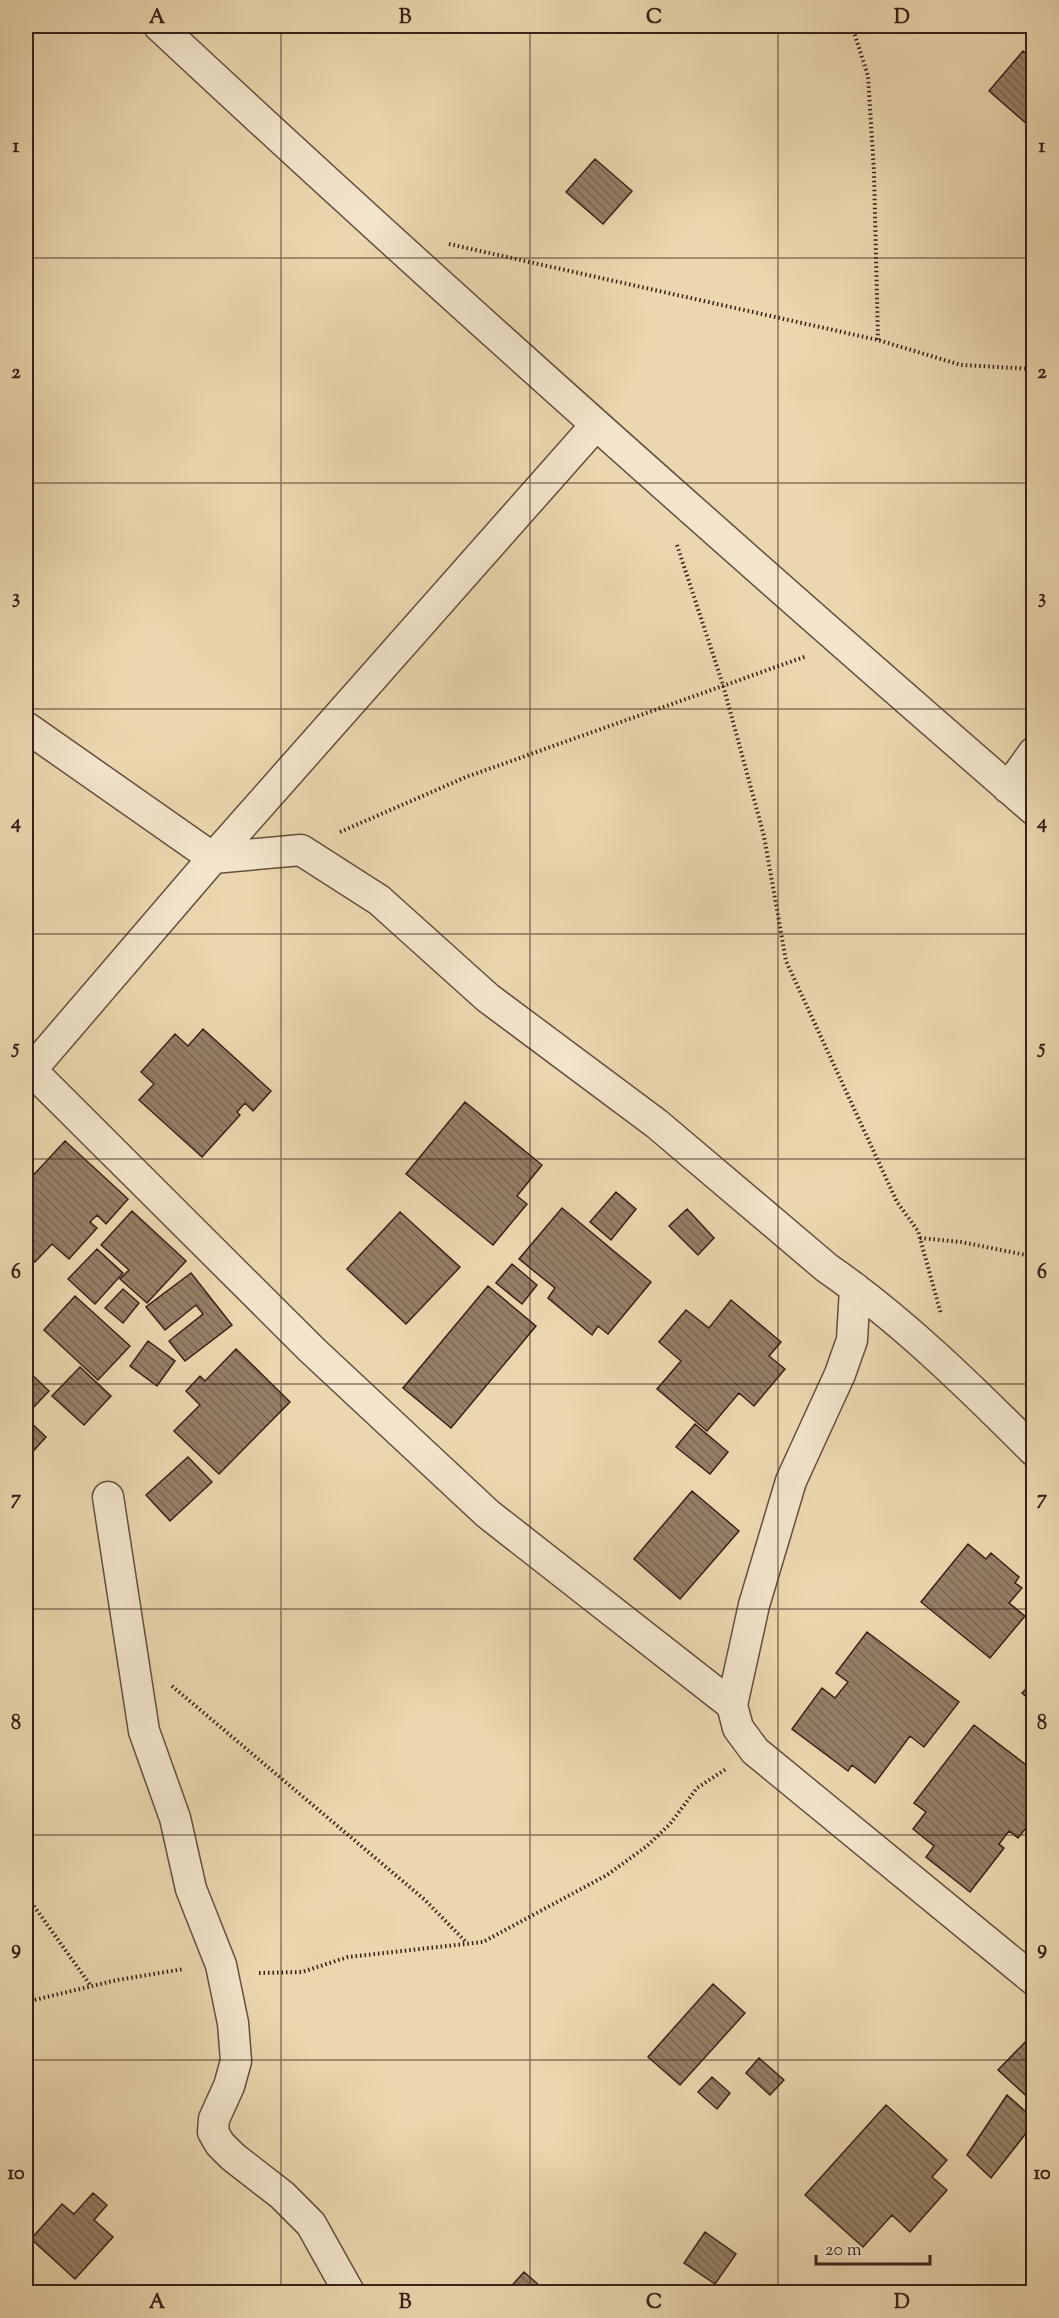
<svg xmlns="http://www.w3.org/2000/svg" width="1059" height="2318" font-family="'Sorts Mill Goudy',serif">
	<defs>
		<pattern id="building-back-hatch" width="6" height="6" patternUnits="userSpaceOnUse" patternTransform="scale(1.5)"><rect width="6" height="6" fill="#958067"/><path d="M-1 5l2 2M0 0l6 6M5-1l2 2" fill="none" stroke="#7b6854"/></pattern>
	</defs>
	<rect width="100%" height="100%" fill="#ebd7af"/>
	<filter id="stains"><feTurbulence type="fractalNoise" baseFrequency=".00333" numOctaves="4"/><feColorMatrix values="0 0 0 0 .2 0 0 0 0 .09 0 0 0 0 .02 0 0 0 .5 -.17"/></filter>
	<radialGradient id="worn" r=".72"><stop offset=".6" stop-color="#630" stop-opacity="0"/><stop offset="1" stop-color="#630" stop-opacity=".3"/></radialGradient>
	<path fill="url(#building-back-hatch)" stroke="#382118" stroke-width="1.5" d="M1023,51l11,9v70l-45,-39z
		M595,159l37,32 -29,33 -37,-32z
		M203,1029l68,62 -18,20 -8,-8 -8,9 3,3 -38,42 -63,-57 15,-16 -13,-12 34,-38 13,12z
		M465,1102l77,63 -25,31 10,8 -34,41 -87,-71z
		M65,1141l63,58 -22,25 -9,-9 -7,7 7,6 -28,31 -17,-15 -17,18 -9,-9v-70z
		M616,1192l20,17 -25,31 -21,-18z
		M562,1208l89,74 -43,52 -10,-8 -6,9 -44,-37 7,-10 -36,-29z
		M687,1209l27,29 -16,17 -29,-29z
		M132,1211l54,50 -39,42 -27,-24 9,-9 -28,-25z
		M400,1212l60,55 -54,57 -59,-55z
		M97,1249l26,24 -28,31 -27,-25z
		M512,1264l25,21 -15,19 -26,-21z
		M191,1273l41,52 -47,36 -16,-20 34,-27 -7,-9 -31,25 -19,-23z
		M488,1286l48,40 -85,102 -48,-40z
		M123,1289l16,14 -16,20 -18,-15z
		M75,1296l55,50 -32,34 -54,-50z
		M731,1300l50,42 -12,14 16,13 -31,37 -15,-13 -32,38 -50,-42 24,-28 -22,-19 27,-32 23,18z
		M148,1341l27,20 -18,25 -27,-20z
		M236,1349l54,53 -71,72 -45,-43 26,-26 -14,-14 14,-15 5,5z
		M80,1367l31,29 -27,29 -32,-29z
		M26,1369l23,22 -17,18 -6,-6z
		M26,1418l20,19 -20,22z
		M695,1424l33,28 -18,22 -34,-27z
		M188,1457l24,25 -42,39 -24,-26z
		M692,1491l47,40 -59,68 -46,-40z
		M968,1544l18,15 5,-6 28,24 -4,6 7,5 -13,15 16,13 -35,42 -69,-56z
		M867,1632l92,70 -35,45 -14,-11 -35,47 -23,-18 -4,6 -56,-42 30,-41 13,10 13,-16 -12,-9z
		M1034,1681v23l-12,-11z
		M974,1725l60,46v47l-16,20 -9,-7 -10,13 5,4 -34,44 -44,-35 8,-11 -21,-17 13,-17 -12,-9z
		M713,1984l32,29 -65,72 -32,-28z
		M1034,2033v70l-36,-33z
		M759,2058l25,22 -14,15 -24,-22z
		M712,2077l18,16 -13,16 -19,-17z
		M1007,2095l27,24v4l-43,55 -24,-23z
		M886,2105l61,55 -15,17 15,13 -37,42 -18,-17 -29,32 -58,-52z
		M93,2193l14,12 -13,15 19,17 -38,42 -44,-40 31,-35 12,10z
		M705,2232l31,22 -21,30 -31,-21z
		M524,2272l16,14 -6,6h-28z"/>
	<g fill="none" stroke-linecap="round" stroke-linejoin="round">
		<defs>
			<path id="street" d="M159,26c286,267 579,527 875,784
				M26,727l187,131 88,-8 78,50 109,98 169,126 170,144c75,52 142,118 207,183
				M1008,788l26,-36
				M31,1070l281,280 176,164 244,191
				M26,1076l187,-218 382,-432
				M855,1288l-3,52 -12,34 -49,107 -37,124 -22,100 6,23 17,23 279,229
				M108,1497l36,234 31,87 16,71 30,76 12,58 3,38 -7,25 -15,33 -1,13 7,12 13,13 49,38 29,29 38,68"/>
		</defs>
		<use href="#street" stroke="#654e3e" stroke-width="33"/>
		<path stroke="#382118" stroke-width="4" stroke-dasharray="1.5 3" stroke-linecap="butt" d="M852,26l16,50 6,96 4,168
			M449,244l429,96 83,25 73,4
			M677,545l46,140 41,151 22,125 111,241 21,29 23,83
			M340,832l126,-55 341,-121
			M920,1238l41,4 65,13 8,-2
			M172,1686l253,214 42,43
			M26,1895l65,91
			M259,1973l43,-1 46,-15 135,-15 124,-67 40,-29 23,-22 27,-36 29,-19
			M26,2002l91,-22 67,-11"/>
		<use href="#street" stroke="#f2e5cb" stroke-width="30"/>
	</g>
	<path fill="none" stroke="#382118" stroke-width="1.5" stroke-opacity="0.55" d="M281,26v2266M530,26v2266M778,26v2266M26,258h1008M26,483h1008M26,709h1008M26,934h1008M26,1159h1008M26,1384h1008M26,1609h1008M26,1835h1008M26,2060h1008"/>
	<rect width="1059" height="2318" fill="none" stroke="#ebd7af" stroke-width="66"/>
	<path d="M816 2255v9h114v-9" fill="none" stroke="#382118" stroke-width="3"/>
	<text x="825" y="2255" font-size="18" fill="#382118" stroke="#f2e5cb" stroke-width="4.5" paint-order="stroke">20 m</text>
	<rect x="33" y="33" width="993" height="2252" fill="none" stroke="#382118" stroke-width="2"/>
	<g font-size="20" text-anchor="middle" font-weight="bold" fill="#382118">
		<text x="157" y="23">A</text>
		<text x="405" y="23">B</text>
		<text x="654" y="23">C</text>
		<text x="902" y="23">D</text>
		<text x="16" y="152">1</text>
		<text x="1042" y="152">1</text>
		<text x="16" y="378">2</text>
		<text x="1042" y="378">2</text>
		<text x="16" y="603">3</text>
		<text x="1042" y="603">3</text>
		<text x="16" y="828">4</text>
		<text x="1042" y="828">4</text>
		<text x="16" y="1053">5</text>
		<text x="1042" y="1053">5</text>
		<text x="16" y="1278">6</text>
		<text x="1042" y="1278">6</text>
		<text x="16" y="1504">7</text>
		<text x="1042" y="1504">7</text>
		<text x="16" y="1729">8</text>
		<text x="1042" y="1729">8</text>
		<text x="16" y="1954">9</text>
		<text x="1042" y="1954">9</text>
		<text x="16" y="2179">10</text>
		<text x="1042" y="2179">10</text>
		<text x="157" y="2308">A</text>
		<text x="405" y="2308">B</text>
		<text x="654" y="2308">C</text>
		<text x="902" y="2308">D</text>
	</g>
	<rect width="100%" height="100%" filter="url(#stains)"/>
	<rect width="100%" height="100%" fill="url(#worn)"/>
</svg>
